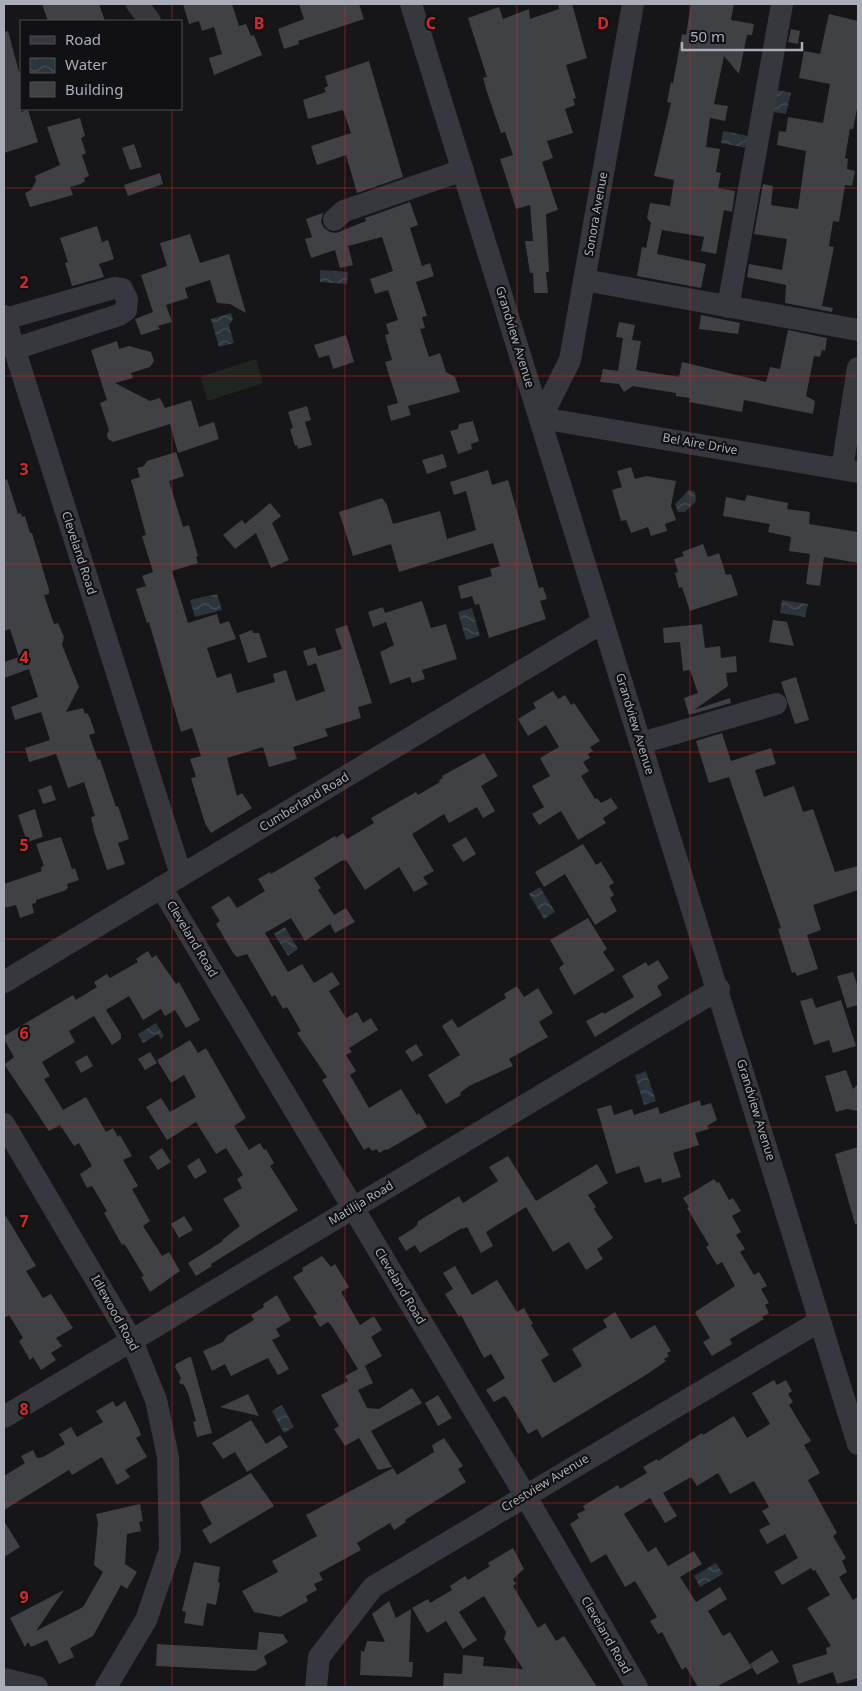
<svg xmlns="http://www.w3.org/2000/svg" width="862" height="1691" font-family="'Noto Sans',sans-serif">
	<defs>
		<pattern id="water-waves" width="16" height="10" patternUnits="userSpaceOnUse" patternTransform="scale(1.25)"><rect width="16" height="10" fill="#2c353c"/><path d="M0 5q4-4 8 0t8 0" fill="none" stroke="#485056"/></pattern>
	</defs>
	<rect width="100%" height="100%" fill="#161618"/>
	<path fill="#1e261f" d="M256,359l7,24 -55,18 -8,-24z"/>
	<path fill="url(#water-waves)" d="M777,90l14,3 -5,21 -13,-2z
		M723,131l26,5 -2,12 -26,-5z
		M320,270l28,2 -1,12 -27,-2z
		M231,313l2,6 -4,6 5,18 -15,4 -8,-28z
		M689,490l6,2 1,9 -11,11h-7l-3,-8z
		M217,594l5,16 -27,7 -5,-17z
		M782,600l26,4 -3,13 -25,-4z
		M472,608l8,28 -14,4 -8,-28z
		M540,887l15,25 -11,7 -15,-25z
		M285,927l13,22 -10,7 -14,-22z
		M156,1023l8,13 -3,3 -3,-5 -15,9 -5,-9z
		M646,1071l10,30 -12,4 -9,-30z
		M282,1405l12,22 -10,6 -12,-22z
		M716,1563l7,11 -23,13 -6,-11z"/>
	<path fill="#404145" d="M42,4h57l6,17h-57z
		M183,4h49l7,22 7,-2 5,12 3,-1 8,20 -48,20 -5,-17 13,-4 -8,-27 -12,4 -3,-10 -10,3z
		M299,4h60l5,15 -66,22 1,3 -15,5 -6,-20 26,-10z
		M558,4h14l15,54 -21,7 10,33 -3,1 2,6 -10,4 8,24 -26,8 6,17 -11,4 16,48 -12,4 3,58h-3l2,21h-14l-1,-20h-3l-5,-32h8l-3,-36 -14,4 -9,-29 -7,-21 13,-4 -8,-23 -4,1 -14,-41 -4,-14 4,-1 -19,-59 31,-11 4,12 26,-10 1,10 29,-10z
		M691,4h43l-3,16 23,4 -2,11h-5l-8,39 -15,-18 -10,48 14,2 -3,15 -15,-3 -4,29 14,2 -4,23 5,1 -3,15 17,3 -3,21 -8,-2 -8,44 -15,-3 3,-14 -42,-7 -5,24 49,10 -5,24 -64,-12 5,-29 4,1 5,-25 -4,-5 3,-15 20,3 4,-26 -20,-4 17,-73 -4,-1 4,-20 2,1 9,-49 4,1z
		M829,14l29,7v83l-5,25h-3l-5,29 3,1 -1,10 8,2 -3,15 -7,-1 -6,37 -6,-1 -4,25 5,1 -12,59 11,2 -1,4 -47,-9 1,-18 -39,-8 2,-13 33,6 5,-31 -33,-5 9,-50 10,2 -2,19 27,4 8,-58 -29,-6 2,-14 7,1 2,-15 35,6 7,-39 -31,-6 5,-27 16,3z
		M791,29l9,2 -2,13 -10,-2z
		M8,31l11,41h2v40l7,-2 10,32 -34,11v-121z
		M369,61l34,116 -46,16 -11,-38 -29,10 -6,-19 40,-13 -8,-23 -35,9 -5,-19 23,-8 -2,-4 4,-2 -3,-10z
		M80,118l5,18 -4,2 5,15 -4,2 7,21 -5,2 1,3 -4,3 -11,3 3,8 -43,12 -5,-14 6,-3 5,-9 -1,-5 25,-11 -13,-38z
		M134,144l8,23 -12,3 -8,-22z
		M160,173l3,11 -35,12 -4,-11z
		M410,202l8,23 -8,3 12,38 8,-3 4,13 -18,6 11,34 -5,1 3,11 -5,1 9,28 11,-4 6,19 9,5 5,15 -52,14 3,9 -20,6 -4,-15 11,-3 -13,-41 7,-2 -7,-25 4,-1 -3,-10 12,-4 -10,-30 -13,4 -5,-15 23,-8 -11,-34 -34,9 5,19 -13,3 -5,-18 -24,8 -6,-19 7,-2 -6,-18 17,-6 -2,9 3,6 6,4 6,1 30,-12 -1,-3z
		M97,226l5,16 6,-2 6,19 -15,5 5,13 -32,9 -7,-23 3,-1 -8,-24z
		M190,234l10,29 29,-9 17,59 -16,-9 -13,-1 -7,-23 -25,8 3,10 -22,7 6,17 -14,4 2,3 -19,6 -6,-16 18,-7 -12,-37 26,-9 -7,-23z
		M701,315l39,8 -2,11 -39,-5z
		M619,322l16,3 -3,15 9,1 -5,29 43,7 3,-15 84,20 4,-15 10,2 8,-39 39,8 -2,13 -3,-1 -2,7 -6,-1 -8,40 9,5 -2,13 -69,-14 -2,12 -53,-10 1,-4 -14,-2v-3l-43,-7 -9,6 -5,-8 -19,-2 3,-13 15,2 5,-33 8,1 -15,-2z
		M346,335l8,27 -21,7 -4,-14 -10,3 -5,-13z
		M117,341l2,8 10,-3 22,6 3,9 -4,6 -19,6 2,5 -18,5 35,18 10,-3 5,10 26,-8 8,27 15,-5 5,17 -41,14 -8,-29 -57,18 -5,-3 -1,-5 2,-4 -9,-27 7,-3 -16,-50z
		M307,406l4,14 -6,2 7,23 -14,4 -1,-4 -2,1 -5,-17 3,-1 -5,-16z
		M473,421l6,20 -8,3 1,5 -14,5 -8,-23 8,-2 1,-5z
		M176,452l8,24 -15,5 14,46 6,-2 9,31 -2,1 2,6 -26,8 16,52 29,-9 3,10 9,-3 7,18 -29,9 10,30 14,-5 6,20 38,-11 -2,-8 13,-4 10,31 29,-10 -9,-28 -8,3 -5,-15 12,-4 3,9 24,-7 -7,-20 12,-4 25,78 -14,4 3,11 -36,11 3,7 -35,11 4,12 -28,8 -6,-20 -36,11 10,38 5,-3 10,15 -41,25 -6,-10 -14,-45 5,-1 -6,-18 11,-3 -9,-28 -11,4 -32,-110 -2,1 -11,-34 10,-3 -4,-10 11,-4 -11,-36 4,-1 -15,-55 9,-3 -3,-9 7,-2 3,-5z
		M443,454l4,13 -20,7 -5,-14z
		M631,467l4,12 11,-3 30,5 -5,25 5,14 -11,4 2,7 -16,5 -3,-9 -17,6 -5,-13 -5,1 -9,-31 10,-3 -5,-16z
		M488,470l4,15 16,-5 31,108 4,-1 4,12 -7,2 6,18 -57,19 -10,-34 -4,1 -3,-9 -11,3 -3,-13 34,-10 -2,-7 10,-3 -7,-23 -94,29 -8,-28 -38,12 -14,-44 43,-14 5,7 6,19 47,-13 7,28 29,-9 -10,-39 -12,4 -4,-13z
		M7,479l11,35 3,-1 1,4 3,-1 5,17h2l17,57v4l-5,1 10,29 4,-1 6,14 -2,8 17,42 -13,25 17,-4 2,6 2,-1 3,5 5,15 -6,2 9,25 2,-1 16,48 2,-1 11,33 -11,4 7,21 -18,6 -13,-39 -3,-14 4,-1 -11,-34 -16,6 -12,-34 -27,8 -4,-14 25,-8 -9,-28 -26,8 -4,-13 27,-10 -9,-28 -25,9v-16l15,-5 -9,-28 -6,2v-151z
		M747,495l41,8 -1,6 23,3 -1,12 49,8v31l-34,-6 -4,29 -14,-2 4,-30 -21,-3 2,-14 -23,-5 2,-8 -47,-8 3,-19 19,4z
		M270,503l11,13 -9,7 17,37 -18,8 -15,-35 -21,16 -12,-14 19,-15 3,4z
		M703,544l5,13 11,-4 7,22 5,-1 7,21 -48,16 -8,-24 -3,1 -4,-15 3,-1 -4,-13 10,-3 -2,-4z
		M422,601l9,27 15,-4 11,35 -35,11 3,9 -13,4 -2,-6 -20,7 -10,-32 14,-7 -8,-23 -13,5 -5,-15 15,-5 2,6z
		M773,620l14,2 7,24 -25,-4z
		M702,624l3,24 15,-2 1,12 15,-2 1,16 -11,1 2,13 -34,24 36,-12 1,5 -42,12 -5,-17 14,-5 -8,-23 -7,1 -3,-29 -16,1 -1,-15z
		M252,630l1,3h6l8,24 -19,6 -9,-28z
		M796,677l13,43 -14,4 -14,-42z
		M553,691l5,8 7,-4 6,10 3,-2 26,38 -10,6 3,4 -5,3 2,4 -7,4 6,9 -8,5 14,23 2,-1 4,5 10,-5 7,10 -15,10 3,5 -28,17 -17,-29 -22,14 -7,-11 12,-7 -12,-21 18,-10 -10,-18 19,-11 -13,-22 -18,11 -10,-17 18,-11 -3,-5z
		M722,733l9,28 40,-13 5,16 -21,6 9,27 30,-11 9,26 10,-3 22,63 23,-6v24l-45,15 8,25 -14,5 11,34 -21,7 -2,-4 -3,1 -14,-44 3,-1 -52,-151 -20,6 -13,-42z
		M484,753l14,23 -17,10 14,25 -12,7 -6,-11 -28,16 -5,-9 -32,20 22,37 -11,6 5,7 -14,8 -15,-25 -34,23 -19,-30 -5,1 -27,17 7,10 -3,2 16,25 12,-7 9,14 -20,11 -5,-9 -25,17 -14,-23 -26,15 23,39 14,-8 12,19 18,-11 8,12 -11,7 17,27 11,-6 6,11 8,-5 7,12 -29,18 3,4 -6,3 10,16 -6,4 19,33 32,-19 16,26 2,-2 8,14 -40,23 -1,-1 -7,4 -2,-4 -5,2 -3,-4 -5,3 -42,-70 5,-3 -30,-44 4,-2 -14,-24 -4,2 -8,-14 -3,2 -25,-43 -10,3 -4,-4 -17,-29 4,-3 -9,-14 18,-11 8,12 28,-17 -7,-12 12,-7 1,2 64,-38 1,2 7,-5 4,6 27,-16 -3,-5 45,-26 2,3 22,-13 -1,-2 4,-2 -1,-2z
		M51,785l5,15 -13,4 -5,-14z
		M35,809l8,28 -16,5 -9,-27z
		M61,837l11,32 3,-1 4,12 -12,4 1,4 -4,3 -28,9v3l-4,1 2,9 -14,5 -4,-13 -12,3v-24l38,-13 -1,-4 3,-1 -8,-22z
		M466,837l10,17 -13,8 -11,-17z
		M583,844l13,21 5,-3 13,21 -5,3 5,9 -4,3 7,13 -22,14 -30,-51 -21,13 -9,-15z
		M588,918l19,31 -4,3 12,18 -41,25 -15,-27 5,-4 -14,-24z
		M148,951l4,7 4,-3 20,29 3,-2 21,38 -14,8 -11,-18 -10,6 -4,-7 -18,11 -14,-24 -23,14 15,24v5l-9,6 -18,-29 -25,15 6,11 -33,20 8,14 -6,3 19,31 23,-13 20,35 7,-4 5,9 2,-2 12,21 -9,4 15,26 -6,3 18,32 -7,5 19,30 7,-4 11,19 -30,21 -9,-15 3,-1 -17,-28 -3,-4 -2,1 -18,-32 3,-2 -15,-25 -5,2 -7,-14 12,-8 -13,-23 -5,3 -14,-21 -11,6 -43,-64 -1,-3 9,-7 -10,-18v-3l69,-41 3,5 21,-13 -3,-5 13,-8 3,4 28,-16 -2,-3z
		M658,960l11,18 -12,8 5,9 -67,42 -9,-16 17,-9 1,2 30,-17 -12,-21 24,-14 2,4z
		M853,972l5,16v17l-11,3 -10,-32z
		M517,986l7,11 14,-9 15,25 -14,9 9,15 -39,22 4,7 -44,20 -9,7 1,2 -15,9 -18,-29 32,-20 -18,-29 10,-7 6,9 48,-30 -2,-4z
		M812,998l4,10 25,-8 15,46 -23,7 -4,-13 -15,5 -14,-44z
		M190,1040l8,13 8,-5 40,70 -12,8 15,24 11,-7 4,7 2,-1 8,14 -4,3 28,44 -87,54 1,2 -16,10 -8,-13 35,-22 -1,-1 18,-14 -17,-27 19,-11 -5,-9 6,-4 -17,-27 -10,6 -20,-32 -29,18 -21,-33 15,-9 9,14 26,-15 -12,-22 -13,8 -14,-23z
		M416,1044l7,11 -11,7 -7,-11z
		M150,1052l7,11 -12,7 -7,-11z
		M87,1055l6,11 -12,7 -6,-11z
		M846,1070l7,19 5,-5v27l-11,-2 -11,3 -11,-36z
		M700,1100l1,6 10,-3 6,17 -10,6 2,3 -14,4 4,12 -26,8 8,24 -19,6 -1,-5 -16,5 -6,-17 -23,8 -19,-65 14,-4 3,10 18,-6 2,6 24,-8 2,7z
		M858,1147v77h-3l-20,-70z
		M162,1148l9,14 -13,8 -9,-13z
		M508,1156l28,45 61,-37 11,19 -20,12 8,12 -2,2 19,29 -16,11 6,10 -17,11 -17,-28 -16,10 -27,-45 -40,25 7,14 -12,7 -14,-26 -4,2 -1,-1 -42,25 -5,-8 -9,6 -8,-13 16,-10 4,-4 -1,-2 42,-26 4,7 35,-22 -9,-14z
		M199,1158l8,14 -12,7 -8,-13z
		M714,1179l3,4 2,-1 10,18 4,-2 8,13 -9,5 9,16 -5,3 9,14 -5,3 14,23 5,-3 8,14 -6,3 8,14 -4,2 4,8 -7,4 2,2 -34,20 2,5 -20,12 -9,-14 7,-4 -15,-26 40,-26 -13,-24 -5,3 -11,-18 3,-2 -22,-37 2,-1 -6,-9z
		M4,1213l32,53 -10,5 17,27 8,-4 22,34 -17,10 6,8 -11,7 5,7 -15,10 -8,-13 -3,3 -11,-19 4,-3 -14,-23 -5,3z
		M184,1216l9,14 -14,8 -8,-14z
		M322,1256l9,11 4,-3 14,23 -8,5 19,33 14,-9 8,14 -11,7 11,19 -21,12 4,-2 8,17 -15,7 9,18 12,1 33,-21 10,15 -51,28 21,36 -14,3 -19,-32 -14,8 -11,-17 5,-3 -18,-31 27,-14 -3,-5 13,-7 -27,-44 -3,-3 -8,5 -7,-11 4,-2 -24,-37 10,-6 -1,-3z
		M455,1266l17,29 25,-15 20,32 7,-4 9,16 -2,1 18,30 -8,5 13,23 28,-17 -10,-17 35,-22 -4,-7 12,-8 16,27 24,-14 16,26 -4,2 2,3 -5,3 2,2 -17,12 -107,65 -5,-9 -9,5 -21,-36 -3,-2 -10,6 -8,-12 19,-12 -14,-24 -7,4 -23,-43 -2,2 -14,-23 8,-5 -10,-16z
		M277,1295l14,25 -15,9 4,7 -8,4 17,29 -11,6 -10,-17 -37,18 -6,-12 -13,7 -9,-20 20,-9 4,-6 27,-16 -3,-5 13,-8 -1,-3z
		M189,1357h2l21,76 -15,4 -4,-15 3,-1 -8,-28 -4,-8 -5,-2 2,-5 -6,-11 1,-3z
		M774,1380l3,5 9,-5 6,11 -4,3 5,8 -4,3 22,36 -7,4 16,28 -12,7 29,53 -4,3 13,22 -4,3 5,11 -8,5 14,23 5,-3v81l-21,6 -4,-12 -35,12 -6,-19 35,-11 -1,-6 5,-2 -24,-38 23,-13 -15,-25 -2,1 -2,-3 -29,17 -8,-13 24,-14 -13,-24 -18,10 -8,-14 11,-6 -8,-13 7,-4 -15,-26 -24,13 -12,-21 -21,13 -6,-9 -28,16 14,23 -12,7 -15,-25 -26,16 24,38 8,-5 12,19 26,-15 8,13 -22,13 16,25 24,-15 7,12 -19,12 15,25 7,-4 22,36 -36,19h-18l-12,-20 -4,3 -20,-38 -4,2 -8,-13 7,-4 -22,-36 -10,6 -19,-33 -15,9 -21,-39 9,-6 -2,-4 8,-4 -2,-4 35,-21 2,4 27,-16 -4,-6 14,-8 1,2 44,-28 1,2 31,-19 13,22 23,-14 -18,-31z
		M248,1394l11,22 -39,-9z
		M438,1395l14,23 -14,8 -13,-23z
		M113,1401l3,6 9,-6 14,28 2,6 -5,3 11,19 -22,13 5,7 -13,8 -15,-28 -30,18 -3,-5 -65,40v-34l21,-13 -4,-7 12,-6 4,8 6,-1 22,-13 -6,-10 12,-7 6,10 26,-15 -7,-11z
		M251,1420l15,24 14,-9 8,12 -41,25 -12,-20 -12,7 -11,-16z
		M444,1438l19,28 -5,3 8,13 -61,38 1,2 -12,8 -4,-7 -33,20 4,7 -42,23 4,7 -9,4 3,6 -11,6 2,5 -28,16 -26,-5 -12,-21 36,-19 -6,-11 45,-25 -11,-21 87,-47 4,7 37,-23 -2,-7z
		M251,1473l23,33 -64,38 -8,-14 10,-6 -12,-22z
		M140,1504l3,17 -4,1 2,9 -14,3 -2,30 12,8 -10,17 -6,-4 -28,51 -23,12 4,9 -15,7 -12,-24 -16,7 -3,-5 -3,5 -15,-29 54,-28 -28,41 47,-24 20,-35 -9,-7 4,-42 -2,-9z
		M4,1521l16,26 -16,10z
		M513,1548l11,21 -11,10 3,5 -3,2 25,42 7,-5 11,18 8,-5 33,51h-154l1,-14 18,1 1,-19 21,2 -1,9 40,3 -19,-30 2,-7 -22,-36 -25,16 18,28 -14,9 -17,-28 -19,12 -15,-25 16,-9 2,4 22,-13 -2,-4 15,-10 3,4 22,-14 -2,-3z
		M194,1562l26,5 -2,15 2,1 -4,22 -9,-2 -4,23 -19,-3 2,-11 -4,-1z
		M389,1601l7,17 15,-9 -2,53h4l-1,15 -52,-2 1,-24 3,1 3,-11 18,1 -13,-28z
		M259,1632l24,2 5,8 -24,14 3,8 -12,7 -99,-5 1,-22 100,6z
		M772,1650l7,12 -22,13 -7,-11z"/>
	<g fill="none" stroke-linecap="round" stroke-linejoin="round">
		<path stroke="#37383d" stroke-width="22" d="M137,4l13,17
			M411,4l447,1440
			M334,220l10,-9 119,-41
			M584,280l274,50
			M728,307l54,-303
			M4,316l177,559
			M5,319l109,-31 8,1 5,10 -1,11 -7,5 -105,34
			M541,418l29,-58 63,-356
			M541,418l317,54
			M842,469l16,-101
			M641,743l135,-39
			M161,887l364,608 112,192
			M4,982l599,-360
			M4,1124l128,217 24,59 12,57 2,93 -24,70 -40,67
			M4,1417l715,-428
			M4,1679l33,8
			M316,1687l3,-30 54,-70 447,-266"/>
	</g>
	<path fill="none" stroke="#d62828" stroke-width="1" stroke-opacity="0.55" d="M172,4v17M345,4v1683M517,4v1683M690,4v1683M172,109v1578M4,188h854M4,376h854M4,564h854M4,752h854M4,939h854M4,1127h854M4,1315h854M4,1503h854"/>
	<g text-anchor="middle" stroke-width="4.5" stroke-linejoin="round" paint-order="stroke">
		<g font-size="12" fill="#a8adb8" stroke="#111113">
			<text transform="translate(596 214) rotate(-80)" y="4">Sonora Avenue</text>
			<text transform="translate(515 337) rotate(73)" y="4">Grandview Avenue</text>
			<text transform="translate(700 444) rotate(10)" y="4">Bel Aire Drive</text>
			<text transform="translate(79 553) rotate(72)" y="4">Cleveland Road</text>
			<text transform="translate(635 724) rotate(73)" y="4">Grandview Avenue</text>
			<text transform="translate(304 802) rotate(-31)" y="4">Cumberland Road</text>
			<text transform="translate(192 939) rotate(59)" y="4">Cleveland Road</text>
			<text transform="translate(756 1110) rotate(73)" y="4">Grandview Avenue</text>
			<text transform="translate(361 1203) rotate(-31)" y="4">Matilija Road</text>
			<text transform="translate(400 1286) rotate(59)" y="4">Cleveland Road</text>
			<text transform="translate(115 1313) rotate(61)" y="4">Idlewood Road</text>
			<text transform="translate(545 1483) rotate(-31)" y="4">Crestview Avenue</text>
			<text transform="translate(606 1635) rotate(60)" y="4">Cleveland Road</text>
		</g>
	</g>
	<g font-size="16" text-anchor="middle" font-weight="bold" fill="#d62828" stroke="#111113" stroke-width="4.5" stroke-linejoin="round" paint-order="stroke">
		<text x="259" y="29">B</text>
		<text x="431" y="29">C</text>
		<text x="603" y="29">D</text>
		<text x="24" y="288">2</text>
		<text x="24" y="475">3</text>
		<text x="24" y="663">4</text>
		<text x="24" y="851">5</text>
		<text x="24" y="1039">6</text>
		<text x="24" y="1227">7</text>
		<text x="24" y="1415">8</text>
		<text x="24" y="1603">9</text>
	</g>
	<rect width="862" height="1691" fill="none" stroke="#a8adb8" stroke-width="10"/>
	<rect x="20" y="20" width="162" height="90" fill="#111113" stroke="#4d4f55"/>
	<rect x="30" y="36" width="25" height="8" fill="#37383d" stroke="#4d4f55"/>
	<text x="65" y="45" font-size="15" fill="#a8adb8">Road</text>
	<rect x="30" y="58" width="25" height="15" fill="url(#water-waves)" stroke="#4d4f55"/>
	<text x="65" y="70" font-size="15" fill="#a8adb8">Water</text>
	<rect x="30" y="82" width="25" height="15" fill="#404145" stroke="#4d4f55"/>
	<text x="65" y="95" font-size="15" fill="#a8adb8">Building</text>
	<path d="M682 42v8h120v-8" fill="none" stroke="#a8adb8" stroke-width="2.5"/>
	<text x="690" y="42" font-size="15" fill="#a8adb8" stroke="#111113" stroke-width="4" paint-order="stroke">50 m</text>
</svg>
